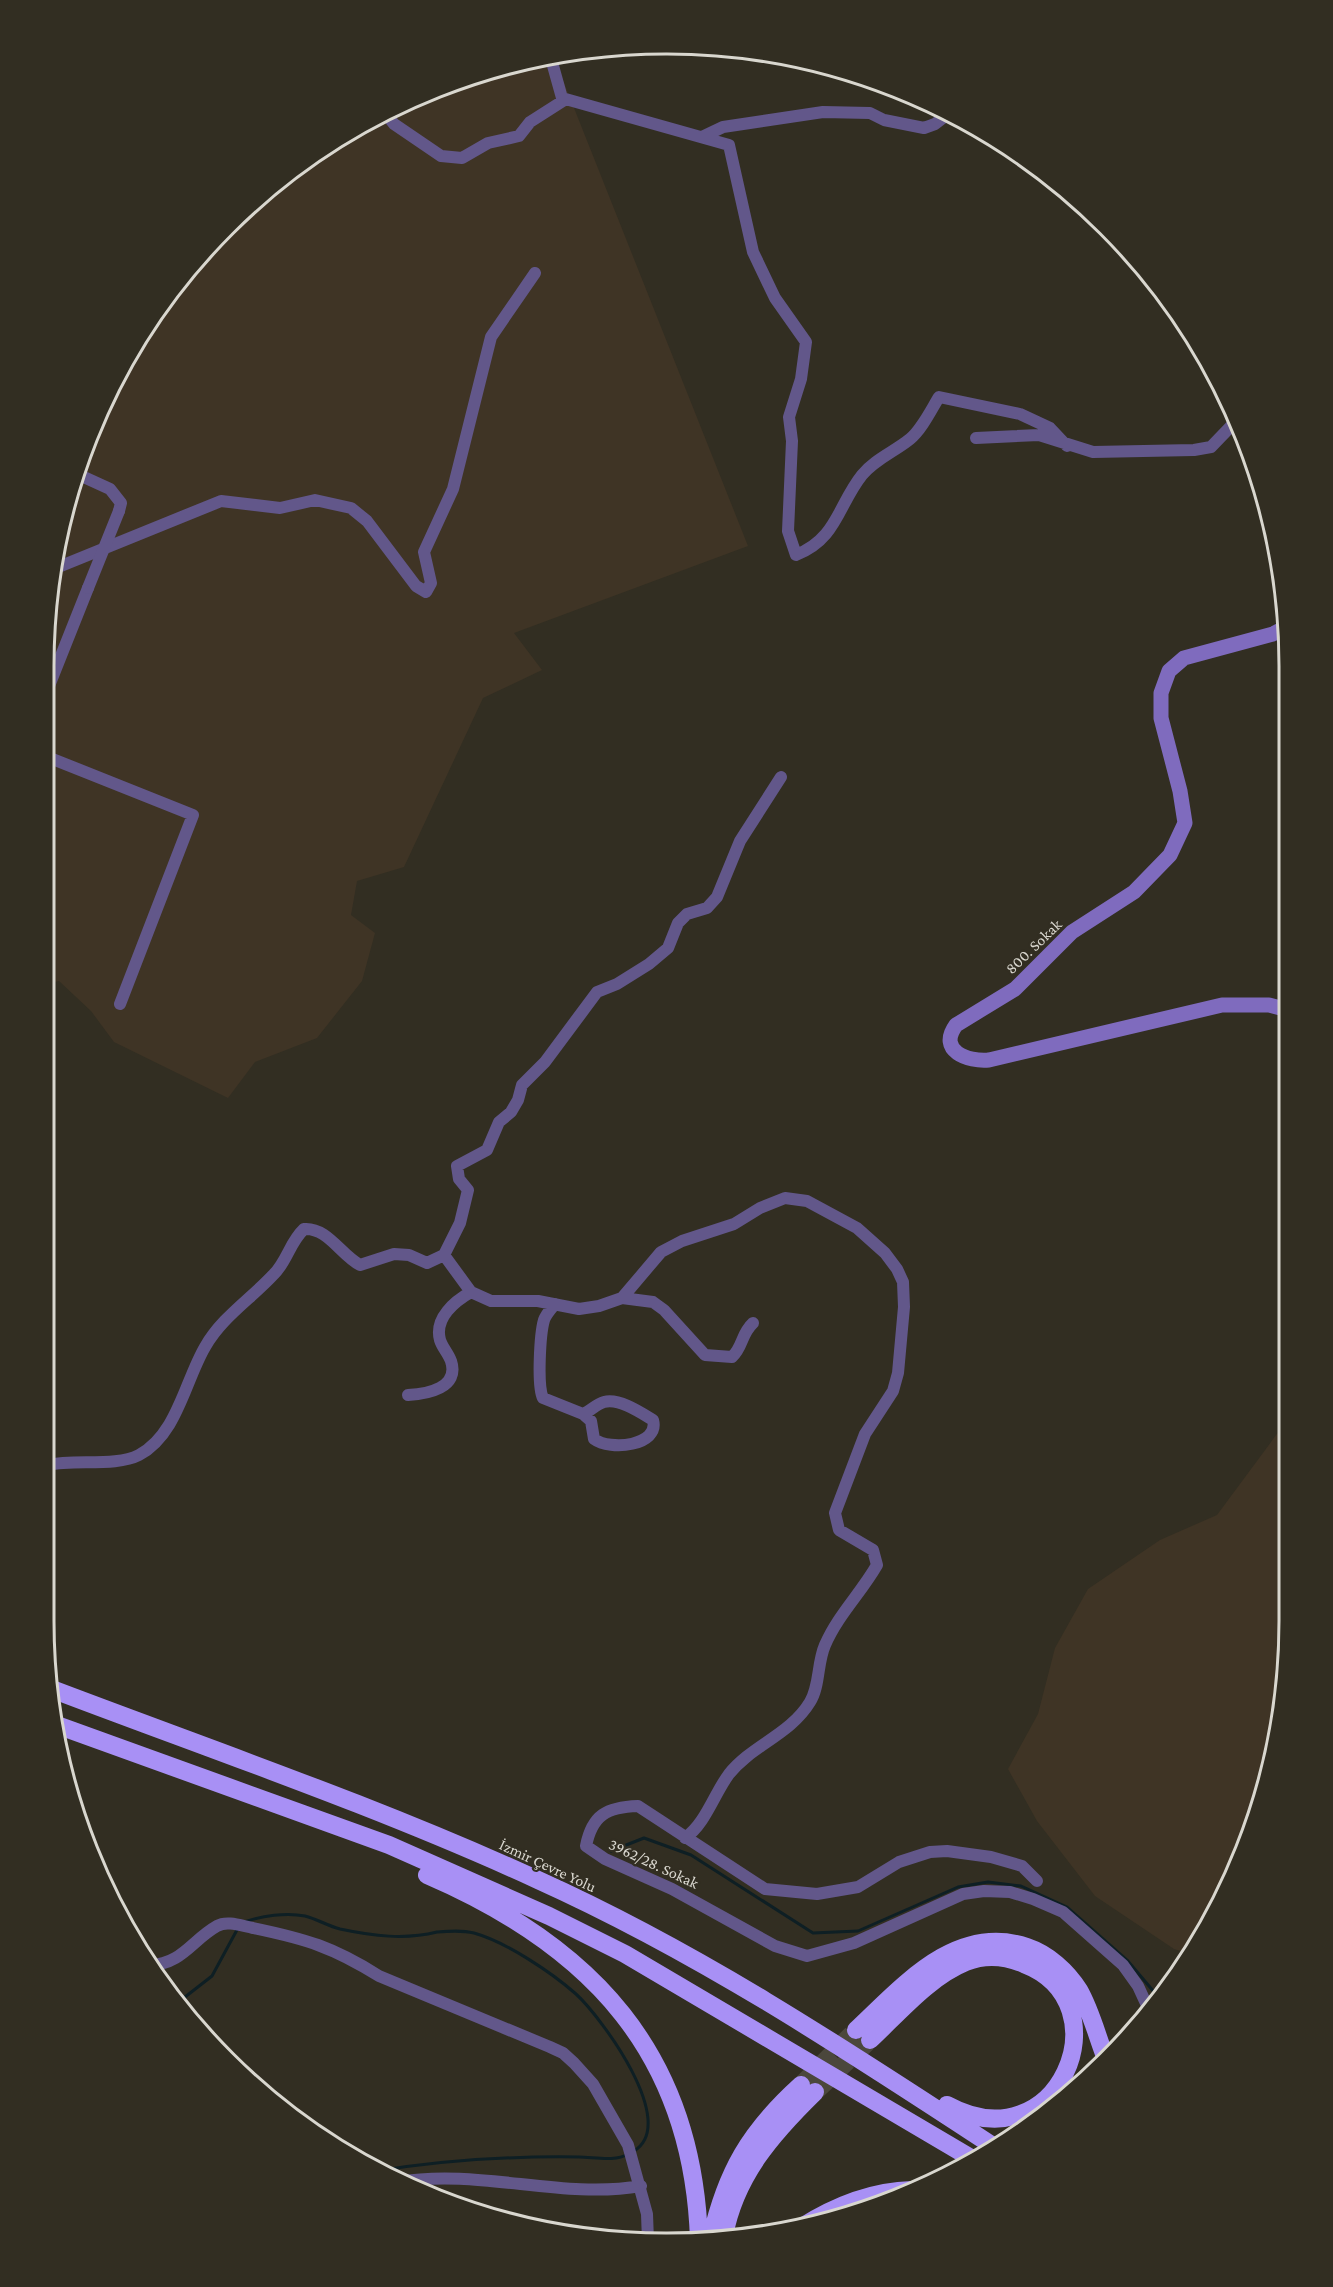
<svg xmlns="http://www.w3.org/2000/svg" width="1333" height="2287" font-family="'Crimson Pro',serif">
	<rect width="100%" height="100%" fill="#322e22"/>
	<path fill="#3f3425" d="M553,55l195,491 -234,87 28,37 -59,28 -79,169 -47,14 -6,34 24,18 -13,48 -45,57 -62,24 -27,36 -114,-56 -23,-31 -32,-30 -13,3 -1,-359 31,-158 72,-146 78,-95 94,-77 108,-58z
		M1288,1419v243l-31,158 -66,134 -17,-5 -79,-53 -58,-75 -29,-52 30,-55 17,-66 33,-59 72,-49 57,-25z"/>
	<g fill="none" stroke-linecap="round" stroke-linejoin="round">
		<path stroke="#0e1f24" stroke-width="3" d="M611,1851l33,-13 47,17 122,78 45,-2 100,-44 30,-5 33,4 46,21 60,53 33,39
			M244,1922c18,-6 42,-10 61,-6 12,3 23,10 35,13 33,7 65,11 97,3
			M437,1932c13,-1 25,-2 37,1 32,9 77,39 102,61 25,23 104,129 58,157
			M176,2004l36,-28 26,-48
			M377,2171c67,-11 134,-15 202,-14 15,0 36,5 49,-3"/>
		<path stroke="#4b473c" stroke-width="18" stroke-dasharray="18 9" stroke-linecap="butt" d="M801,2085l55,-55
			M815,2092l55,-52"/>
		<path stroke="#62578a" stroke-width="12" d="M550,55l12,43 167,47 24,107 22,46 31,44 -5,37 -12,38 3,24 -4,90 8,24c41,-16 42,-50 66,-80 13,-16 32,-23 48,-36 12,-10 21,-29 29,-42l81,17 30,14 17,18
			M386,114l8,10 47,32 21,2 26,-15 31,-7 11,-14 36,-23
			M702,137l21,-10 100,-15 47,1 14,7 40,8 11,-4 13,-10
			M976,438l63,-3 54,17 101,-2 17,-3 25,-26
			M75,473l35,16 11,14 -2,8
			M56,568l165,-67 59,7 35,-8 36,8 16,13 49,65 10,6 5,-9 -7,-31 29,-63 38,-152 44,-64
			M45,696l43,-108
			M45,756l148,59 -73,189
			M622,1298l31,4 11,8 41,45 27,2c11,-10 9,-23 21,-34
			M555,1304c-4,5 -9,10 -11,16 -4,14 -7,66 -1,78l40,16 8,7 3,18c16,12 66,7 59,-19 -13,-8 -34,-22 -49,-18 -8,2 -13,9 -21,12
			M408,1395c19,-1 52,-7 43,-34 -3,-8 -9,-14 -11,-21 -6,-22 15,-39 31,-48
			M48,1465c27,-6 68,2 91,-10 38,-20 46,-74 66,-108 17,-30 46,-48 69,-73 13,-13 16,-32 30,-45 23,-2 37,26 56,36l34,-11 15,1 18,8 17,-8
			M685,1838c21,-15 29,-44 44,-64 23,-29 61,-39 81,-72 10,-16 7,-39 15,-57 13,-30 36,-52 52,-80l-4,-15 -34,-20 -4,-17 30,-79 28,-43 5,-18 6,-66 -1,-25 -6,-13 -12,-16 -28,-25 -50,-27 -22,-3 -25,10 -26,16 -52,17 -21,11 -39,46 -23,8 -20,3 -41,-8h-47l-20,-9 -27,-37 16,-32 8,-33 -9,-11 -2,-13 30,-16 12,-28 12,-10 7,-12 4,-15 23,-23 52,-70 20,-8 32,-20 19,-16 10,-25 9,-9 20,-6 10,-11 23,-56 41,-64
			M1037,1881l-15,-15 -31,-9 -44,-6 -17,1 -31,10 -41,25 -41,7 -52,-5 -127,-83c-31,1 -46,9 -52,40l19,13 67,30 103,57 32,10 47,-13 109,-49 21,-3 26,1 23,7 30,13 60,53 15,21 12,26
			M150,1965c32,-1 42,-25 67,-39 10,-6 25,0 36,2 53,11 80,19 126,48l171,71 13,6 11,10 19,21 35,61 19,69 1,27
			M398,2182c82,-14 163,18 243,4"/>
		<path stroke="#7f6bbe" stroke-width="15" d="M1288,626l-15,8 -89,24 -15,13 -8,22v25l19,73 5,32 -15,32 -36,37 -62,40 -57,57 -59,36c-19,26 12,37 33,35l233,-55h47l19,5"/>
		<path stroke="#a890f5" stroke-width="18" d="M49,1688c163,62 330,119 489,192 162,73 310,171 458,268
			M54,1724l335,121 160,71 76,38 351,207
			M427,1875c165,71 266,179 272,365
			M856,2030c47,-44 100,-107 171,-83 21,7 40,24 52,43 12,21 18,46 27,69
			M870,2040c29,-27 59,-63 96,-78 20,-8 39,-6 58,2 102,39 34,202 -77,141
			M800,2228c33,-21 72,-37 112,-38
			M724,2236c11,-60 48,-102 91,-144
			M711,2239c15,-67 39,-108 90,-154"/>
		<path stroke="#62578a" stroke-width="12" d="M88,588l31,-77"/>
	</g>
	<g text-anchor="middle" stroke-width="4.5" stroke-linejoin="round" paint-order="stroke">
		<g font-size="16" fill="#d9d7cf" stroke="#322e22">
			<text transform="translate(1033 946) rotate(-44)" y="6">800. Sokak</text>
			<text transform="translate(654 1863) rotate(25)" y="6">3962/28. Sokak</text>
			<text transform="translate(548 1865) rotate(25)" y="6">İzmir Çevre Yolu</text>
		</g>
	</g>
	<path d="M0 0H1333V2287H0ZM666 54H667A612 612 0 0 1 1279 666V1621A612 612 0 0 1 667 2233H666A612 612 0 0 1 54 1621V666A612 612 0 0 1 666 54Z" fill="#322e22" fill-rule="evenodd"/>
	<path fill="none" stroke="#d9d7cf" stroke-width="3" d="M666 54H667A612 612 0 0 1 1279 666V1621A612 612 0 0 1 667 2233H666A612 612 0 0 1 54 1621V666A612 612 0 0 1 666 54Z"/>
</svg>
